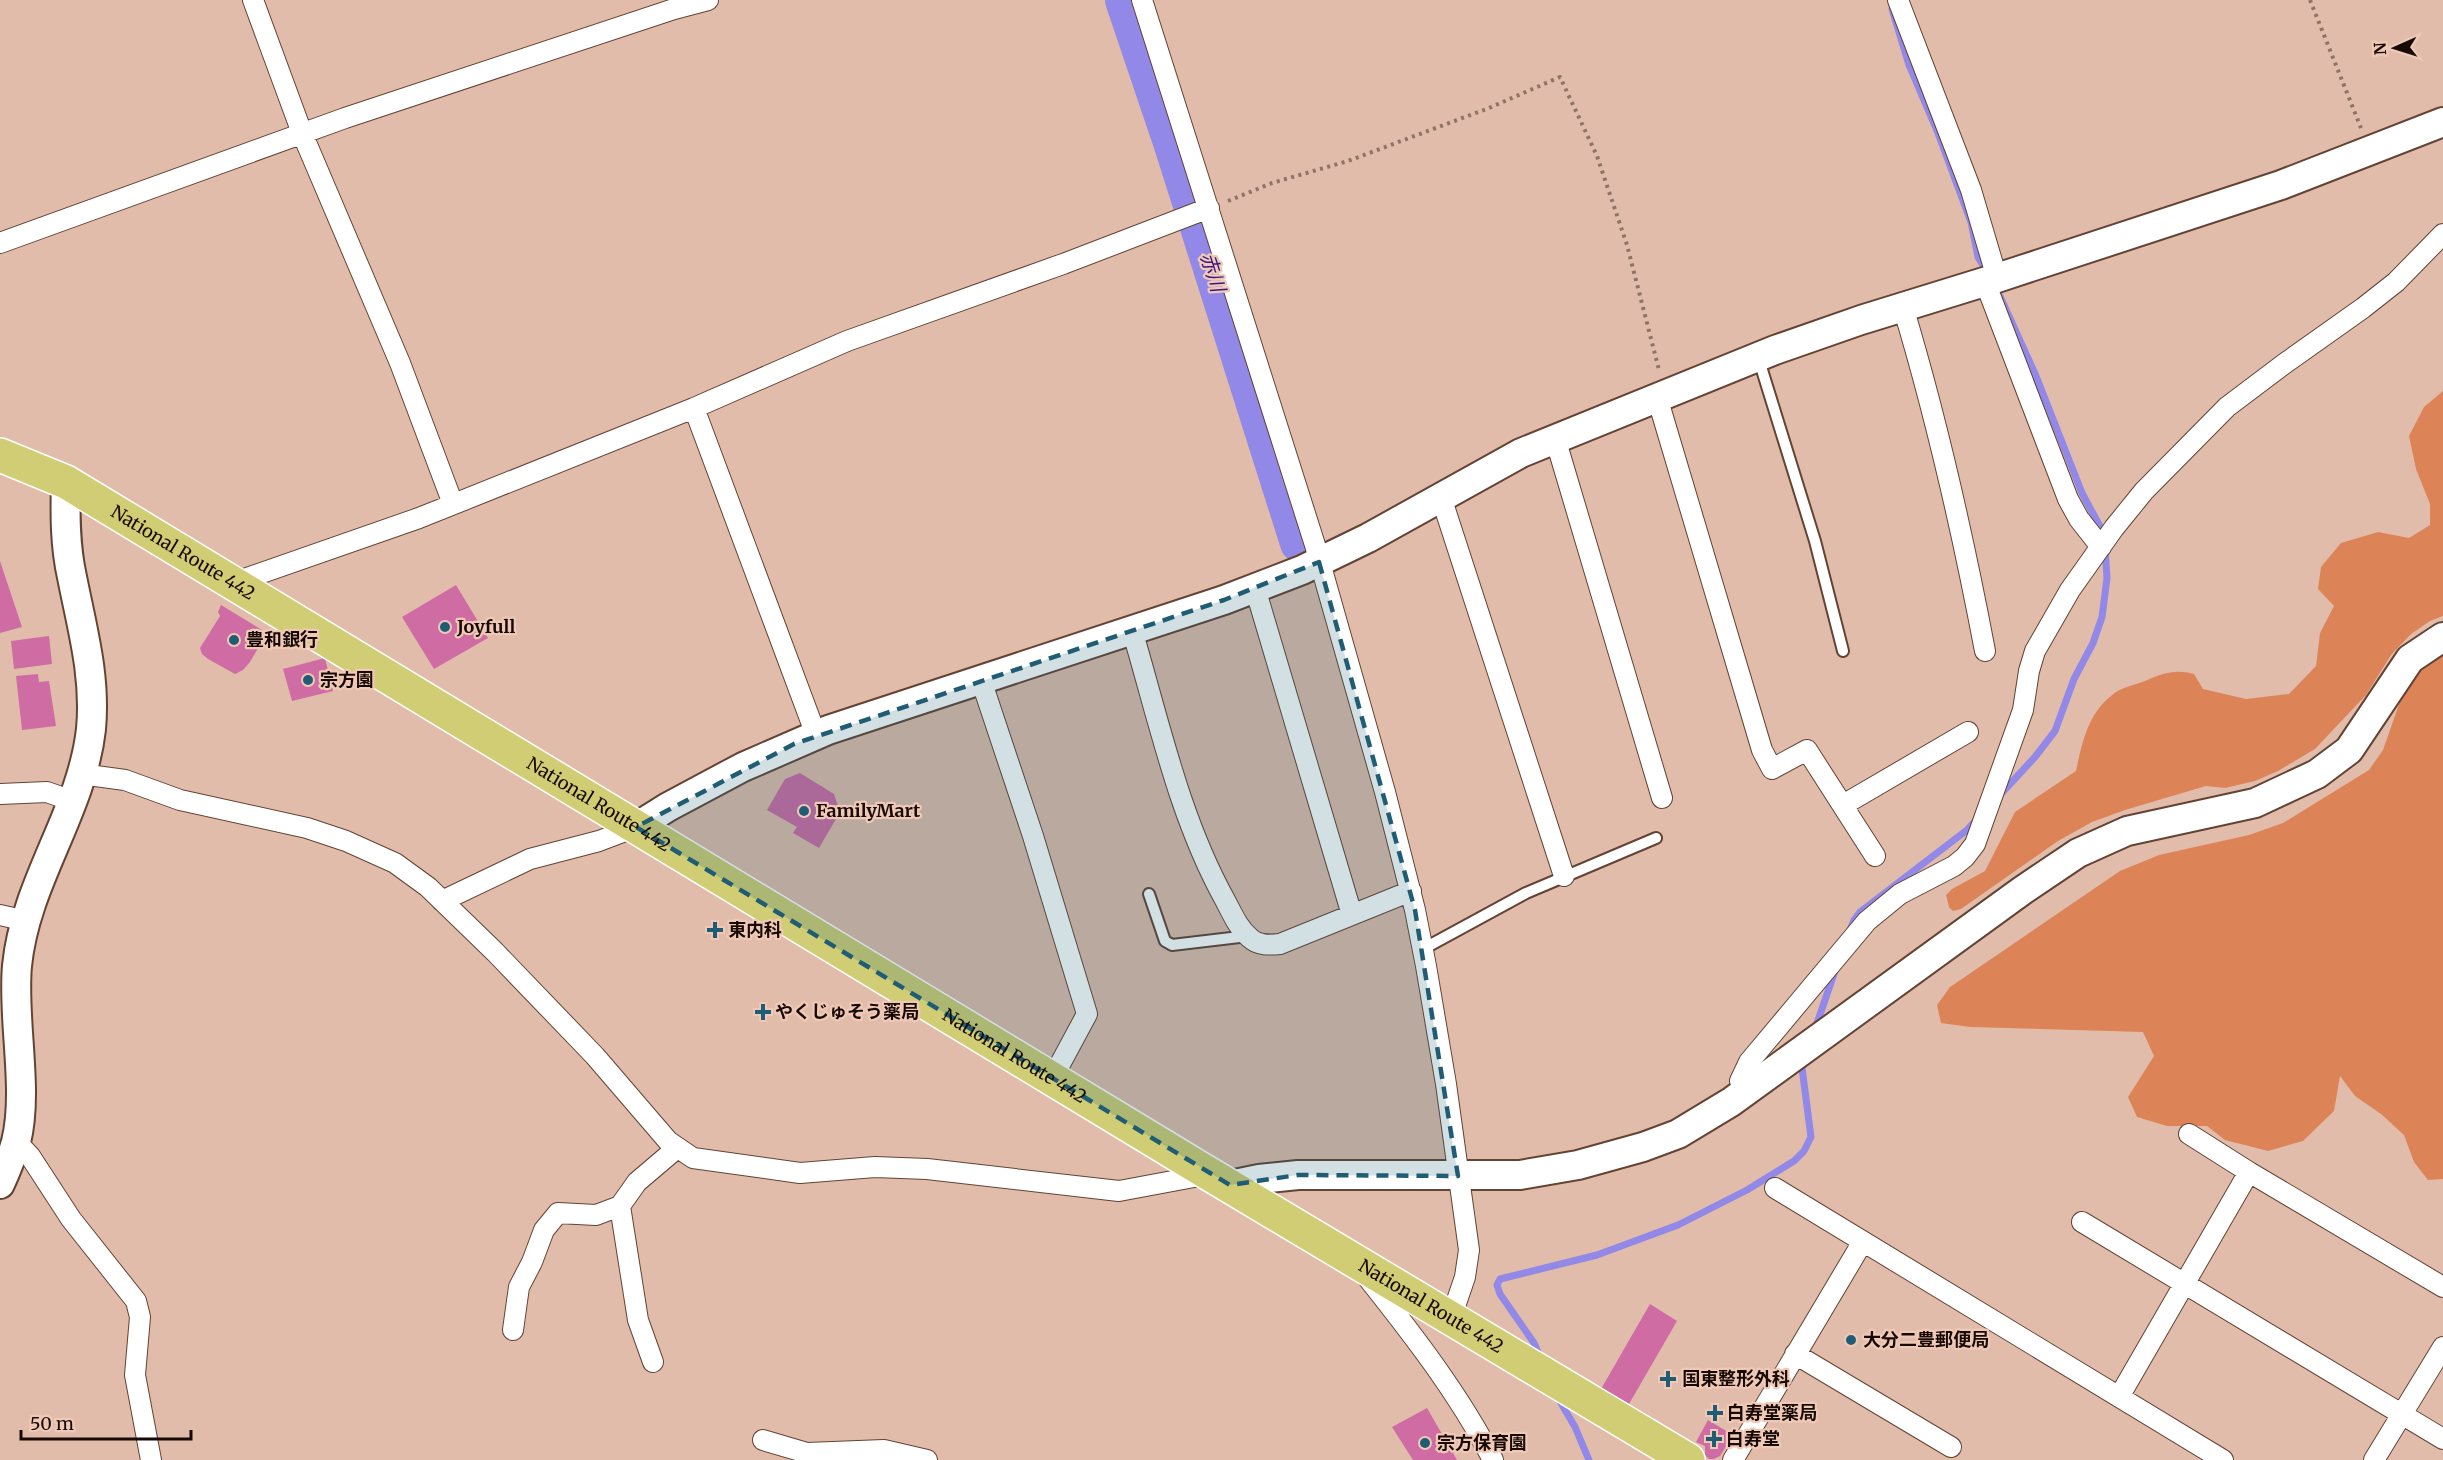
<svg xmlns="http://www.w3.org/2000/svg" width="2443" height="1460" font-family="Merriweather,'Noto Sans JP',serif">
	<rect width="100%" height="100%" fill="#e2bcaa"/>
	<path fill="#dc8458" d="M2443,391v225l-13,5 -19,13 -20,21 -25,40 -51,54 -37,22 -23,10 -30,7 -19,-2 -81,24 -33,12 -34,19 -97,68 -8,2 -4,-4 -3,-12 6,-6 33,-18 30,-59 61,-41c6,-28 12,-57 35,-75 8,-8 23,-11 34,-15 18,-8 30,-12 49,-7l9,15 43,10 43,-5 27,-28 4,-33 14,-27 -16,-17 3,-22 20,-24 37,-11 31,6 21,-13v-21l-14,-35 -7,-33 15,-29z
		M2443,648v531l-15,1 -14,-18 -10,-27 -23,-21 -26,-18 -15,-20 -6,35 -31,30 -35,10 -43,-11 -18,-14h-40l-30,-9 -9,-20 26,-41 -11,-24 -173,-5 -29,-4 -4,-18 13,-18 170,-116 39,-16 90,-20 34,-12 86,-53 14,-20 20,-57 19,-37z"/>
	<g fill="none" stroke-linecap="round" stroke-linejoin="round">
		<path stroke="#9188e8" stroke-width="7" d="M1892,9l17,56 29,68 33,89 7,35 9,15
			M1998,292l38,84 46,117 22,41
			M1998,797l37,-40 20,-26 19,-52 19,-36 9,-26 5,-39 -2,-30
			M1850,930l4,-10 6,-8 107,-82 9,-10
			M1815,1029l20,-58
			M1540,1357l-6,-14 -34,-49 -3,-9 3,-6 97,-24 81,-30 69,-35 47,-29 10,-10 7,-14 -9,-69 2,-6
			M1558,1398l17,29 14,33"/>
		<path stroke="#9188e8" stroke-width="40" d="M1125,0l49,145 126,398"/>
	</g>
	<path fill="#ce6ca3" d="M0,561l22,66 -22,6z
		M456,585l32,53 -54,31 -32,-52z
		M221,605l46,28 -17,29 -7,8 -8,4 -27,-15 -6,-5 -2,-6 20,-32 -2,-4z
		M49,636l3,28 -38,5 -3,-28z
		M325,658l8,33 -41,10 -9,-32z
		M38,674l1,8 10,-1 7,45 -34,4 -6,-54z
		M800,773l34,21 6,18 -21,36 -26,-15 4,-6 -30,-17 18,-31z
		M1650,1304l27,17 -48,83 -28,-15z
		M1427,1408l30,52h-44l-21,-33z
		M1708,1420l25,15 -13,21 -6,3h-5l-4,-4v-9l-9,-4z"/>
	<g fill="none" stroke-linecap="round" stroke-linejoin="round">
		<defs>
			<path id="lane" d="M1758,357l57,184 28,110
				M1149,894l16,47 7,4 76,-9
				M1423,949l103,-56 130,-55"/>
			<path id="street" d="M253,0l49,133 98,230 53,141
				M1142,0l173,545 70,247 30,118 11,56 20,118 23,166 -4,27 -14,41
				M1898,0l73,190 26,88
				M0,243l345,-125 329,-109 34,-9
				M1985,282l83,217 11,20 22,28
				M1903,307c34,113 60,228 82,344
				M1657,397l105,353 10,19 35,-19 68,106
				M694,408l122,327
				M1555,438l107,360
				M1441,497l123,379
				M233,583l186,-65 275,-110 153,-67 216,-77 146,-56
				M1255,588l97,327
				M1132,630c27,91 47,187 93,270 7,13 13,28 25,38 8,8 20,7 30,6l131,-53
				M981,680l52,156 54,178 -35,65
				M81,774l44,6 55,20 127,28 39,13 49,22 33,24 67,65 100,104 73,85 25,17 107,15 75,-6 52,2 192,22 91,-17
				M0,794l47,-2 25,9
				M1843,805l125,-73
				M442,901l88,-42 69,-18 37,-14
				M0,915l26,6
				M1746,1092l-6,-11 9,-19 118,-141 33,-27 54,-28 11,-9 10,-13 48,-134 6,-39 6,-20 35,-61 44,-62 30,-37 83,-84 57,-43 79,-56 33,-26 47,-48
				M2189,1134l60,38 194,115
				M16,1141l14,15 41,63 65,82 4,16 -5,58 16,85
				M1775,1188l448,272
				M620,1206l18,114 15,42
				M2082,1222l361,217
				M1367,1277c46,58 92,117 126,183
				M513,1330l6,-43 13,-25 12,-32 14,-17 38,2 24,-9 17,-24 40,-34
				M1795,1354l156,93
				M2119,1397l130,-225
				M763,1440l44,13 77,-3 43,10
				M1733,1460l129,-217
				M2374,1460l69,-113"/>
			<path id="secondary" d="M636,827l32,-20 75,-40 85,-37 396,-130 78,-30 66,-32 153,-85 254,-103 86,-30 136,-42 284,-93 162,-63
				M0,1184c6,-13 12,-28 16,-42 13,-52 -4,-122 1,-176 8,-84 65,-154 74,-237 5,-53 -9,-101 -19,-152 -7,-31 -7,-63 -6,-95
				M1230,1185l29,-6 39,-4h222l58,-10 65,-18 35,-13 53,-32 292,-212 55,-37 49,-22 128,-28 62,-29 32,-24 61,-91 33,-22"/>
			<g id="highway">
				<path id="s1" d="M0,455l66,27 1135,687 487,291"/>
			</g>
		</defs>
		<use href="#lane" stroke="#634334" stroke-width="14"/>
		<use href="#street" stroke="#634334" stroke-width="22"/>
		<use href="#secondary" stroke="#634334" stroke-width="32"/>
		<use href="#highway" stroke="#fff" stroke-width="36"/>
		<path stroke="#8e7366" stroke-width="4" stroke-dasharray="3 4.5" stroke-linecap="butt" d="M2310,0l51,128
			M1228,201l44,-18 76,-22 141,-53 71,-31 37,79 30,89 32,125"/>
		<use href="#lane" stroke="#fff" stroke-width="10"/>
		<use href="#street" stroke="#fff" stroke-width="20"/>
		<use href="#secondary" stroke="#fff" stroke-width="28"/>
		<use href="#highway" stroke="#d0cd75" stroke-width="33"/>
	</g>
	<path fill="#205d74" fill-opacity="0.2" stroke="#205d74" stroke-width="4.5" stroke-dasharray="12 8" stroke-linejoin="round" d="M1319,562l96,348 43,266 -160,-1 -68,10 -594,-358 158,-83 430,-144z"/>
	<g fill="#205d74" stroke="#f0c9b6" stroke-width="2">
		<circle cx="445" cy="627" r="6"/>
		<circle cx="234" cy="640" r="6"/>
		<circle cx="308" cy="680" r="6"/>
		<circle cx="804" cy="811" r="6"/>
		<path d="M712 921h6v6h6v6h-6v6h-6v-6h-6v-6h6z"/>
		<path d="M760 1003h6v6h6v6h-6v6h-6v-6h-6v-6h6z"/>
		<circle cx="1851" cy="1340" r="6"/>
		<path d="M1665 1370h6v6h6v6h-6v6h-6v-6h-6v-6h6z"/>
		<path d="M1712 1404h6v6h6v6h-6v6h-6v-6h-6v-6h6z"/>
		<path d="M1711 1430h6v6h6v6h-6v6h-6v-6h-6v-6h6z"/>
		<circle cx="1425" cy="1443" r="6"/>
	</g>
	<g text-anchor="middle" stroke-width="4.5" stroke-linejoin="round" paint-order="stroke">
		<g font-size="18" fill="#170a05" stroke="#f0c9b6">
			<text dy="6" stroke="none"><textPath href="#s1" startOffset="208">National Route 442</textPath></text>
			<text dy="6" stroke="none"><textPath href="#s1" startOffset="694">National Route 442</textPath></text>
			<text dy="6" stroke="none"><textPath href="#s1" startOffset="1180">National Route 442</textPath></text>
			<text dy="6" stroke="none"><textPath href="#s1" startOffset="1666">National Route 442</textPath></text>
		</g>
		<g font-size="18" font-weight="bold" fill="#170a05" stroke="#f0c9b6" text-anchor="start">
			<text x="457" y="633">Joyfull</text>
			<text x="246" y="646">豊和銀行</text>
			<text x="320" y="686">宗方園</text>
			<text x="816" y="817">FamilyMart</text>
			<text x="728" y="936">東内科</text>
			<text x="775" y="1018">やくじゅそう薬局</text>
			<text x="1863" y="1346">大分二豊郵便局</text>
			<text x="1682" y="1385">国東整形外科</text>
			<text x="1727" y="1419">白寿堂薬局</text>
			<text x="1726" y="1445">白寿堂</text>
			<text x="1437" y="1449">宗方保育園</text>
		</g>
		<g font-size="20" font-style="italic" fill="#381687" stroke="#f0c9b6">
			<text transform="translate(1213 272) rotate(72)" y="7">赤川</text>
		</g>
	</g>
	<g transform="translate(2395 48) rotate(267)" stroke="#f0c9b6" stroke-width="4.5" paint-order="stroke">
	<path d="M0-4.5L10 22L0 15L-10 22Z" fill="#170a05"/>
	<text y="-9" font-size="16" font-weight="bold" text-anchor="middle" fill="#170a05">N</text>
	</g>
	<path d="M21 1430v9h170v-9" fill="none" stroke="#170a05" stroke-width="3"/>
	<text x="30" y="1430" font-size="18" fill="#170a05" stroke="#f0c9b6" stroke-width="4.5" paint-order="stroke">50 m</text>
</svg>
